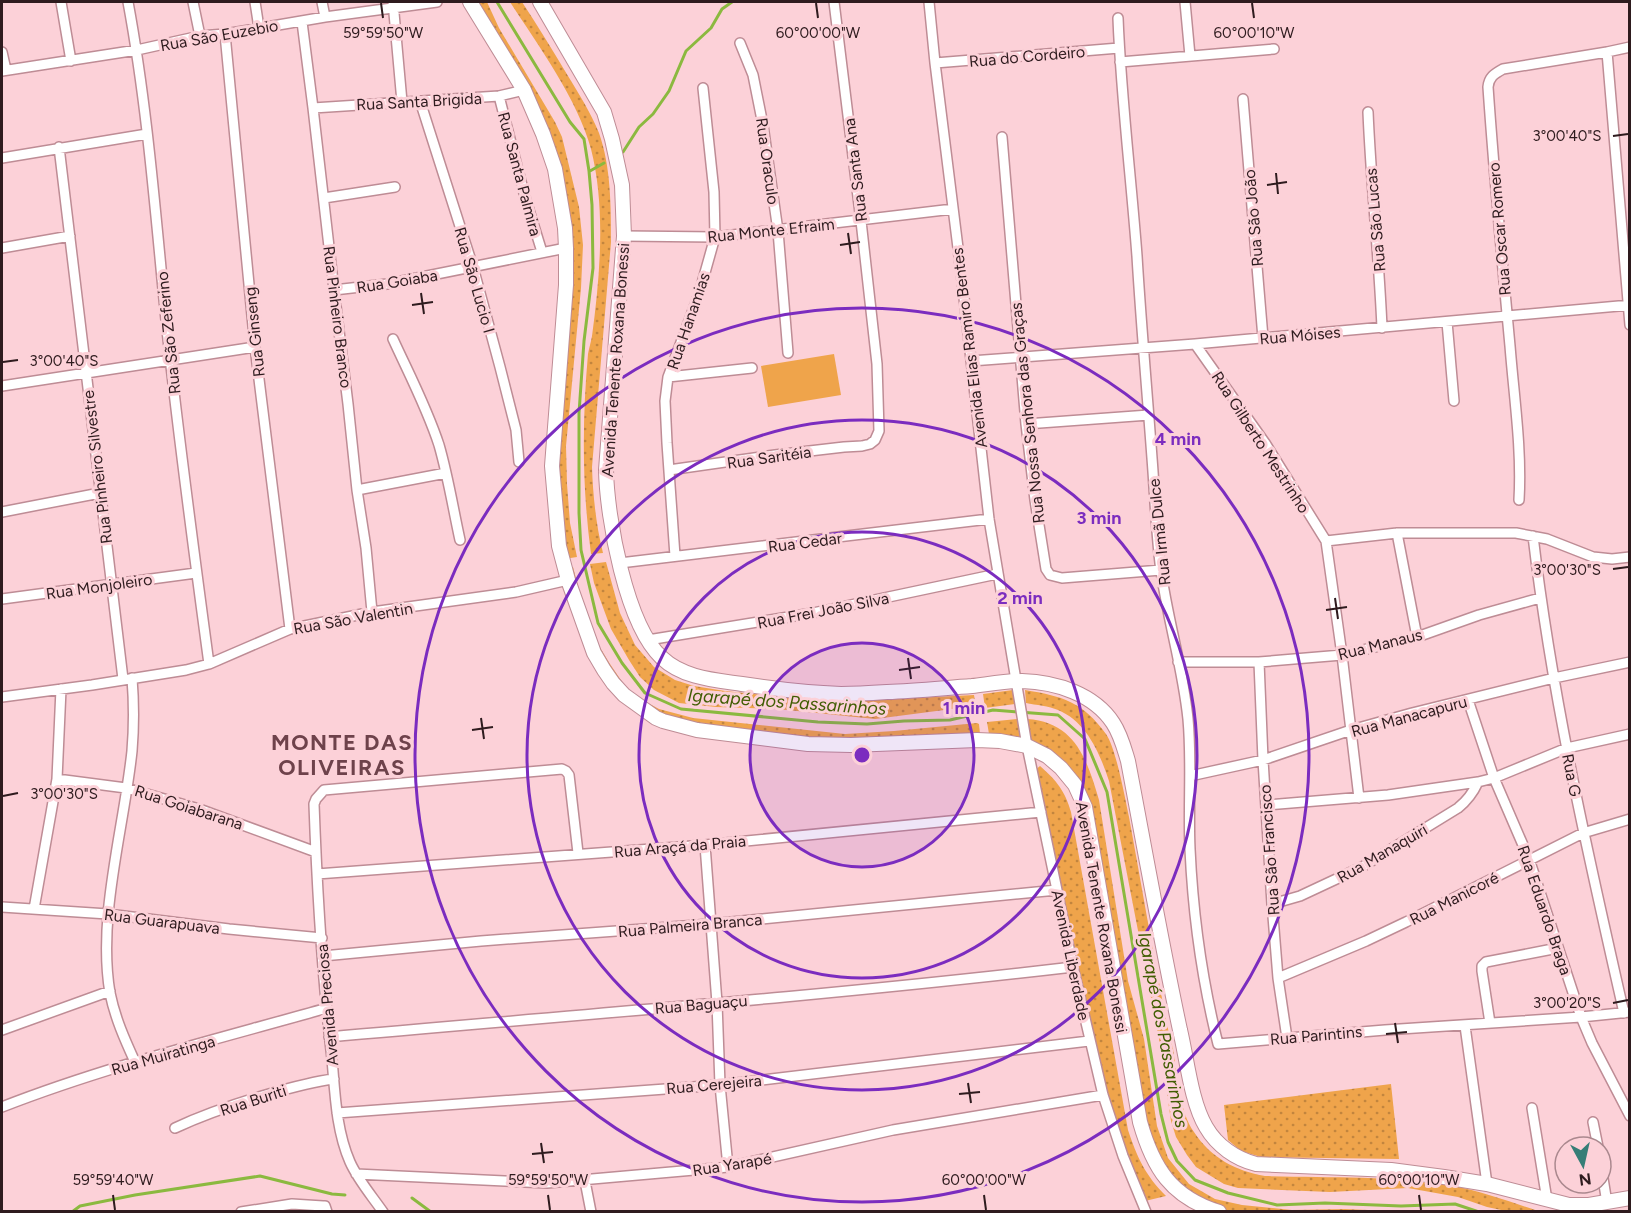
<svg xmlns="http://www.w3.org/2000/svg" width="1631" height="1213" font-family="Figtree,sans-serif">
	<defs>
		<pattern id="grass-dots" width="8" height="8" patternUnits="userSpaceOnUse" patternTransform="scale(1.5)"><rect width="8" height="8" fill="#efa44b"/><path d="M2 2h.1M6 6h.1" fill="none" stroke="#c2853e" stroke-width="1.8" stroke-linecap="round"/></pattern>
	</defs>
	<rect width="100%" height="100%" fill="#fcd1d8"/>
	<path fill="url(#grass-dots)" d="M472,2h15l12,26 56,94 7,15 17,70 4,38 -2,43 -15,158 1,38 3,39 7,34 -13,2 -8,-52 14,-219 -23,-150z
		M510,2h12c16,24 31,49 46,74 11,18 23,37 31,57 12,34 12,73 12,109l-19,225c1,29 4,58 11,86l-12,1c-9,-67 -9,-133 -3,-200 1,-6 3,-12 4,-18 8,-59 14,-128 -1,-187 -13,-49 -53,-104 -81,-147z
		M606,562l14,51 15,32 19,22 21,13 19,6 31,5 109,11 140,-7 2,12 -24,2 -77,10 -97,-10 -62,-2 -37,-4 -25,-13 -14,-13 -11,-17 -18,-31 -17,-46 -4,-19z
		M573,567l15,57 5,12 17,28 15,22 12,11 22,12 34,9 152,16 49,-3 83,-8 2,1 1,10 -158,6 -161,-21 -57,-49 -38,-102z
		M1013,690l2,14 -30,4 -2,-14z
		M1025,690c37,6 58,12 81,44 10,14 19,64 23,83 12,65 23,131 36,197 2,12 5,23 8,35 4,25 6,62 21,83 17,26 42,39 71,44 63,2 127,-1 189,10 29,6 57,16 84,25h-32l-19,-4 -29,-10 -50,-9 -78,4 -92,-4 -14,-4 -28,-17 -9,-12 -11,-18 -5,-16 -12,-82 -50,-258c-9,-27 -22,-59 -51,-71 -9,-4 -22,-5 -32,-7z
		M1017,719l4,23 -32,-8 -2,-12z
		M1027,719c48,3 60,40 72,81l29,181 16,58 13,87 11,32 21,26 26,15 27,6 50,5 53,-1 47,2h-163l-28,-8 -13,-8 -33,-40 -10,-26 -64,-340 -52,-44z
		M1040,766c17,15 25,25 31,46l57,318c9,27 17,45 38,66l-21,5 -40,-104 -71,-326z
		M1391,1084l8,75 -138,-2 -20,-6 -13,-11 -4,-35z"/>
	<path fill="#efa44b" d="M834,354l7,41 -73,12 -7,-41z"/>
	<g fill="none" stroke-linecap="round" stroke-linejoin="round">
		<path stroke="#8bb93f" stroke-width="3" d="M497,2l73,120 14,17 5,32 3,34 1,63 -9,73 -5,72v100l2,37 17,73 24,40 23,30 36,16 137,13 49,2 37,-3 46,-1 43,-10 65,5 27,24 22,53 54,322 7,28 9,19 18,19 33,13 49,12 48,-2 76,3 54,-2 24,8
			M623,152l16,-25 14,-13 16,-23 17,-40 25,-23 11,-19 10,-7
			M590,171l14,-8
			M412,1198l19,14
			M72,1212l8,-6 55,-11 125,-19 72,18 13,1"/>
		<defs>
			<path id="street" d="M61,2l10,59
				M128,2c20,108 28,219 39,328 12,112 27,223 42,334
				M193,2l7,34
				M255,2l4,26
				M322,2l3,15
				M393,2l9,100
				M929,2l6,61 27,217 27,239 38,227 46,221 30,128 20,61 23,56
				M1185,2l5,54
				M1118,18c3,79 13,158 19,238 4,67 10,134 15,202 3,37 4,76 9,113 7,50 22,98 27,148 4,44 0,87 2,130 3,66 12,131 28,195l167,-14 196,-13 49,-5
				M302,22l11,86 21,182 14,114 9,86 9,58 6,64
				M225,34l30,313 35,282
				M740,43l13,32 10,50 15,106 10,122
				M1630,47l-23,5 23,273
				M2,52l4,18
				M1120,62l154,-13
				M935,63l184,-15
				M2,71l135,-21 63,-14 25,-2 100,-17 112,-15
				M499,96l26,101 17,55
				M1243,99l20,239
				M420,101l53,166 27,100 16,63 3,32
				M313,108l186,-12 25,-6
				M1368,112c3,72 11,144 14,216
				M1002,137l24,287 9,76 11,69 4,6 12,3 99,-8
				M59,147l64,532
				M2,158l145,-24
				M324,198l71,-11
				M624,236l91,1 238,-28
				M2,248l68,-12
				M334,290l53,-6 179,-36
				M1447,322l7,79
				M393,339c16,35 34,69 46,106 9,31 14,63 21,95
				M1195,344l70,99 61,98 16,114 17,143
				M971,361l224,-17 435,-39
				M668,377l84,-9
				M2,386l253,-39
				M1026,424l123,-9
				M669,470l106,-15 69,-8 18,-1 8,-2 5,-4 4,-9 -2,-67 -16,-143 -27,-219
				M357,490l89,-17
				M1519,500c3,-51 -5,-103 -9,-154 -8,-86 -16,-172 -22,-259 1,-10 6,-13 15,-18l104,-17
				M2,512l98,-19
				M1397,533l20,104
				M1533,536c19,161 55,319 91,477
				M1326,541l71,-8h119l31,6 46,18 19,2 18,-2
				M675,556l-8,-113 -2,-42 3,-24 31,-83 16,-57 -1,-45 -11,-104
				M620,563l369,-44
				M2,599l194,-26
				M648,640l165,-27 184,-39
				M1178,662h81l83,-7 75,-18 62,-22 61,-17
				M1259,662l4,98 9,144 6,74 9,60
				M132,678c2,25 2,49 0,73 -8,77 -35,166 -22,242 5,25 15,47 25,69
				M2,697l90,-12 94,-15 23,-6 81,-35 82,-17 144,-20 52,-12
				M1468,700l26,78 35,81 52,158 11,26 38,73
				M1190,776l73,-16 88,-30 61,-17 142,-35 76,-16
				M57,779l69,9 73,21 117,43
				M1266,805l122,-10 90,-13 16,-4 73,-30 63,-14
				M705,845l12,158 3,82 8,82
				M317,874l388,-29 336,-33
				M1272,904l28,-8 62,-29 96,-59c10,-8 15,-15 20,-26
				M2,907l106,7 121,15 93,9
				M34,909l23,-130 4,-90
				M323,956l158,-15 230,-17 346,-34
				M1278,978l88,-37 40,-19 177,-89 47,-14
				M1490,1023l-8,-52v-5l4,-4 72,-14
				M1465,1026l22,158
				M2,1030l108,-39
				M329,1037c248,-22 496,-41 744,-70
				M2,1107c105,-41 216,-68 325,-99
				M1532,1108l15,92
				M337,1113l383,-28 369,-44
				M1593,1122l5,25
				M175,1128c28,-13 57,-23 87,-32 24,-7 47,-14 72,-17
				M1601,1166l6,37
				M356,1174l191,9 181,-16 165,-37 210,-35
				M585,1181l6,31
				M241,1212l51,-8 31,2h2l2,6
				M383,1212c-11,-16 -25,-32 -33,-50 -14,-32 -15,-69 -18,-103 -10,-84 -15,-170 -18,-255l2,-5 8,-9 238,-21 4,2 3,4 9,78"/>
			<path id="secondary" d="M470,2l54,88 19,44 12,35 10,59 1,20v37l-14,181 7,80 9,34 26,73 10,17 9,13 11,12 32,23 7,3 34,9 111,14 43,1 126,-5 23,1 27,5 20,10 14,12 14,17 10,22 55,315c13,46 31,75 79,90
				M540,2l64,110 8,27 10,46 2,51 -18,234c1,48 20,155 56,188 21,20 53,22 80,26 33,5 66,9 99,10 15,0 31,-1 46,-2 28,-1 57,-4 85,-6 17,-2 34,-5 50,-5 34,1 72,13 91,42 8,12 11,25 15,38 17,90 33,180 52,269 7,29 11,72 26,97 11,19 30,32 50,37l135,6 53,7 43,7 82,21h20l41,-7"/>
		</defs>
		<use href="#street" stroke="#be8c95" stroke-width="12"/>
		<use href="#secondary" stroke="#be8c95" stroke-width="16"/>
		<use href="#street" stroke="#fff" stroke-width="9"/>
		<use href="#secondary" stroke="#fff" stroke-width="14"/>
	</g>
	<path fill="none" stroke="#2e1b1e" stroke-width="2" d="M381,3l2,15M816,3l2,15M1252,3l2,15M1613,136l15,-2M1276,173l2,21M1267,185l20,-3M848,233l3,21M840,245l20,-3M421,293l3,21M412,305l21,-3M3,362l15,-2M1613,569l15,-2M1335,598l3,21M1326,610l21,-3M908,658l3,21M899,670l21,-3M481,718l3,21M472,730l21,-3M3,796l15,-3M1613,1003l15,-3M1395,1023l3,20M1386,1034l21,-2M968,1083l3,20M959,1094l21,-2M541,1143l3,20M532,1154l21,-2M113,1195l2,15M548,1195l2,15M984,1195l2,15M1419,1195l2,15"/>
	<circle cx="862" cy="755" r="112" fill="#7b2cbf" fill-opacity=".12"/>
	<g fill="none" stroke="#7b2cbf" stroke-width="3">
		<circle cx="862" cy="755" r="112"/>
		<circle cx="862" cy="755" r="223"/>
		<circle cx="862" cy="755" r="335"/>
		<circle cx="862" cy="755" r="447"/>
	</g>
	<g text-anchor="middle" stroke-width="6" stroke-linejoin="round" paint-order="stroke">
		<g font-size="16" fill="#2e1b1e" stroke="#fcd1d8">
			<text transform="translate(219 35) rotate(-10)" y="6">Rua São Euzebio</text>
			<text transform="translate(1027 56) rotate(-5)" y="6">Rua do Cordeiro</text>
			<text transform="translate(419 101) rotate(-3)" y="6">Rua Santa Brigida</text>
			<text transform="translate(768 161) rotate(82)" y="6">Rua Oraculo</text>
			<text transform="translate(855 170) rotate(-97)" y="6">Rua Santa Ana</text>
			<text transform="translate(520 174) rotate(75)" y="6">Rua Santa Palmira</text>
			<text transform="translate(1253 218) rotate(-95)" y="6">Rua São João</text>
			<text transform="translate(1375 220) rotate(-95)" y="6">Rua São Lucas</text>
			<text transform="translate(1499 229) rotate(-95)" y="6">Rua Oscar Romero</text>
			<text transform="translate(771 230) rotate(-6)" y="6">Rua Monte Efraim</text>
			<text transform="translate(475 280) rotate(74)" y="6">Rua São Lucio I</text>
			<text transform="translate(397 281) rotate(-9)" y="6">Rua Goiaba</text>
			<text transform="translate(338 317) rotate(83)" y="6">Rua Pinheiro Branco</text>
			<text transform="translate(688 321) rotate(-71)" y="6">Rua Hanamias</text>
			<text transform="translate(254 332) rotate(-96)" y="6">Rua Ginseng</text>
			<text transform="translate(168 333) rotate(-96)" y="6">Rua São Zeferino</text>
			<text transform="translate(1300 335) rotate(-5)" y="6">Rua Móises</text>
			<text transform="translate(969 348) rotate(-97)" y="6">Avenida Elias Ramiro Bentes</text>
			<text transform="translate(615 360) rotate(-86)" y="6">Avenida Tenente Roxana Bonessi</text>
			<text transform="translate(1027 413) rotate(-96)" y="6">Rua Nossa Senhora das Graças</text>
			<text transform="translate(1261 442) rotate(57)" y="6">Rua Gilberto Mestrinho</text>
			<text transform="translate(769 457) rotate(-8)" y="6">Rua Saritéia</text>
			<text transform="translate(97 467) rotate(-97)" y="6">Rua Pinheiro Silvestre</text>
			<text transform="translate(1159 532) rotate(-96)" y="6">Rua Irmã Dulce</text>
			<text transform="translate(805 542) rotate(-7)" y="6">Rua Cedar</text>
			<text transform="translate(99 586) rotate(-8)" y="6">Rua Monjoleiro</text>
			<text transform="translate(823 610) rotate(-11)" y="6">Rua Frei João Silva</text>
			<text transform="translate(353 618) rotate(-10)" y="6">Rua São Valentin</text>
			<text transform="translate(1380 644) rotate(-14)" y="6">Rua Manaus</text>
			<text transform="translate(1409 716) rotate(-15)" y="6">Rua Manacapuru</text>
			<text transform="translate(1572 775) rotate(79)" y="6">Rua G</text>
			<text transform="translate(189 807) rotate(18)" y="6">Rua Goiabarana</text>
			<text transform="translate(680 846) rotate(-5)" y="6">Rua Araçá da Praia</text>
			<text transform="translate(1269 850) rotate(-94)" y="6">Rua São Francisco</text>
			<text transform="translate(1382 853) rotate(-30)" y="6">Rua Manaquiri</text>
			<text transform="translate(1454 898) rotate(-27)" y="6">Rua Manicoré</text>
			<text transform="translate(1545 910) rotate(71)" y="6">Rua Eduardo Braga</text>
			<text transform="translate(1102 917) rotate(80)" y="6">Avenida Tenente Roxana Bonessi</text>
			<text transform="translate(162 921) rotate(7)" y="6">Rua Guarapuava</text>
			<text transform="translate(690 925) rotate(-5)" y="6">Rua Palmeira Branca</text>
			<text transform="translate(1071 955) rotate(78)" y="6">Avenida Liberdade</text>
			<text transform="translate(701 1004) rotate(-5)" y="6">Rua Baguaçu</text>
			<text transform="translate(327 1005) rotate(-95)" y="6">Avenida Preciosa</text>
			<text transform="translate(1316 1035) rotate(-5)" y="6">Rua Parintins</text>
			<text transform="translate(163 1055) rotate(-16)" y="6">Rua Muiratinga</text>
			<text transform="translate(714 1084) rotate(-5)" y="6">Rua Cerejeira</text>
			<text transform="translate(253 1100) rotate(-18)" y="6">Rua Buriti</text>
			<text transform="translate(732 1164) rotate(-9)" y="6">Rua Yarapé</text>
		</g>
		<g font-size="18" font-style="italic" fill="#415d03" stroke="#fcd1d8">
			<text transform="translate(787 702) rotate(4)" y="6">Igarapé dos Passarinhos</text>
			<text transform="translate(1163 1030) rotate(79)" y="6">Igarapé dos Passarinhos</text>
		</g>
		<g font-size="22" font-weight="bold" letter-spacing="1.5" fill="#6e424b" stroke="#fcd1d8">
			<text x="342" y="750">MONTE DAS<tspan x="342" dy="25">OLIVEIRAS</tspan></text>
		</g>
	</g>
	<g font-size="15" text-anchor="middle" fill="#2e1b1e" stroke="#fcd1d8" stroke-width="6" stroke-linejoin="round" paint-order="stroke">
		<text x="383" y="38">59°59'50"W</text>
		<text x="818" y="38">60°00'00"W</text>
		<text x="1254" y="38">60°00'10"W</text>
		<text x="1567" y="141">3°00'40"S</text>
		<text x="64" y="366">3°00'40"S</text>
		<text x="1567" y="575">3°00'30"S</text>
		<text x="64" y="799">3°00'30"S</text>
		<text x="1567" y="1008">3°00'20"S</text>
		<text x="113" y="1185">59°59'40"W</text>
		<text x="548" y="1185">59°59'50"W</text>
		<text x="984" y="1185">60°00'00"W</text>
		<text x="1419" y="1185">60°00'10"W</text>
	</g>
	<circle cx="862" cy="755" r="9" fill="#7b2cbf" stroke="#fcd1d8" stroke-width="3"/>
	<g font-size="18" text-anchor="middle" font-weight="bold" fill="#7b2cbf" stroke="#fcd1d8" stroke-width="6" stroke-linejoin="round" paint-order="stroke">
		<text x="1178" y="445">4 min</text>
		<text x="1099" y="524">3 min</text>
		<text x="1020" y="604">2 min</text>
		<text x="964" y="714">1 min</text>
	</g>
	<rect width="1631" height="1213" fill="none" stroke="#2e1b1e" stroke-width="6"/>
	<g transform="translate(1583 1165) rotate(172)"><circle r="28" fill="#fcd1d8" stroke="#aa888e" stroke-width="1.5"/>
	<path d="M0-4.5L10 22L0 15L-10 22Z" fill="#367e77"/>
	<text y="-9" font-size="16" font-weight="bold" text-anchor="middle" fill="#2e1b1e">N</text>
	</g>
</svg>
